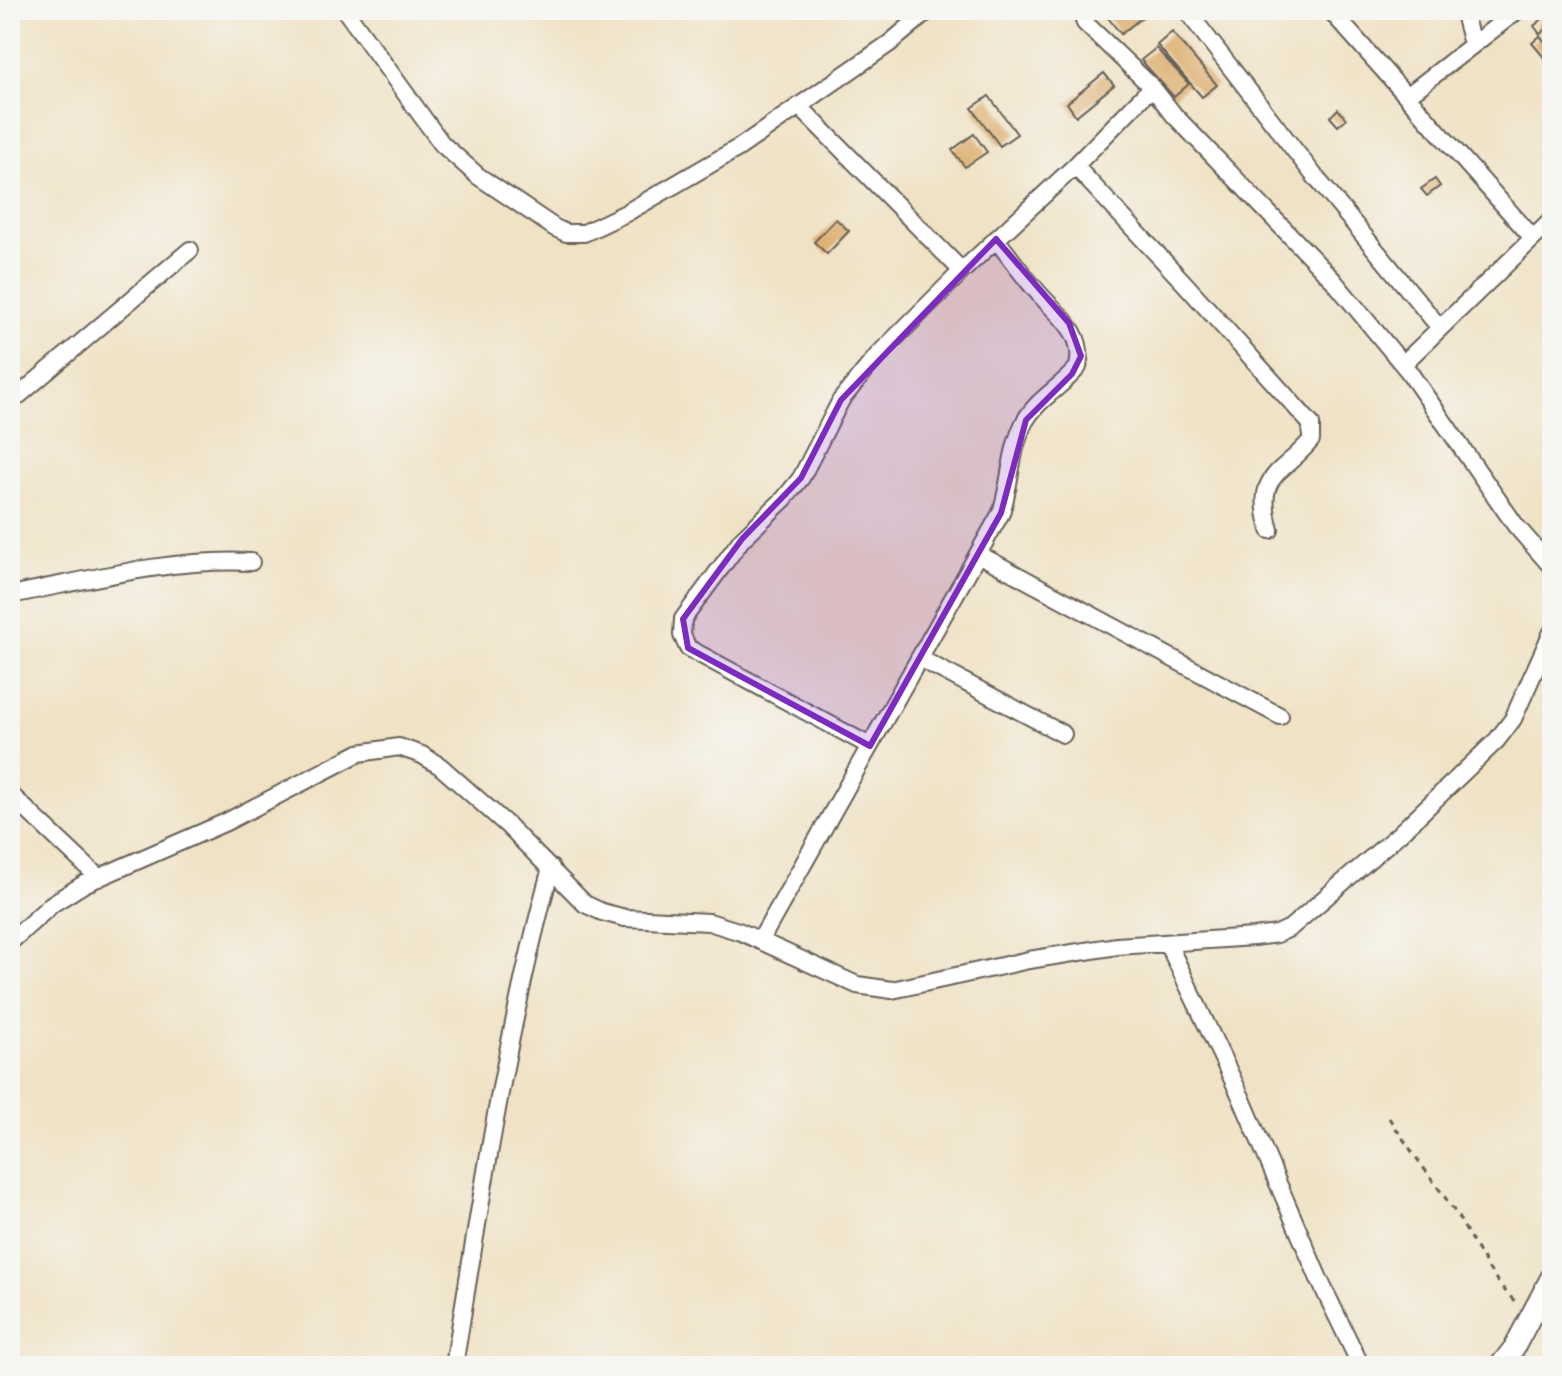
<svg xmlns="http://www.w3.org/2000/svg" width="1562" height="1376" font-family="Pangolin,sans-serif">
	<rect width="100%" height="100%" fill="#f6f6f2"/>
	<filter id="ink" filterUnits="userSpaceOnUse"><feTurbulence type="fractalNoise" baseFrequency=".0125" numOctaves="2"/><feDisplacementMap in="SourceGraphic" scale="16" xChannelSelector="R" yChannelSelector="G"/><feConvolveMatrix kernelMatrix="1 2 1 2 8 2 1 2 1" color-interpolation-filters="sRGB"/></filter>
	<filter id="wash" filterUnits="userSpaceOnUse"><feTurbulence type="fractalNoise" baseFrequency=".006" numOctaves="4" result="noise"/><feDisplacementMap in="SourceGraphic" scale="32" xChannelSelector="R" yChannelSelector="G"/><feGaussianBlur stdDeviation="1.8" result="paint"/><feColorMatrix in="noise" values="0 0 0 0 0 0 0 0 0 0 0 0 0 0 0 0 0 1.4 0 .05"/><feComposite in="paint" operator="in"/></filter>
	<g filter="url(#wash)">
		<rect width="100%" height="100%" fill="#f0e2c5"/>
		<g id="blocks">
			<path fill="#deb073" d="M1111,10h40l-30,24 -16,-20z
				M1552,11v20l-3,-4 -9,7 -6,-8z
				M1172,32l45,53 -15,12 -45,-52z
				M1540,36l12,15v16l-20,-24z
				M1156,48l33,36 -15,13 -33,-37z
				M1104,73l10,12 -38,31 -9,-13z
				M989,96l28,38 -17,12 -28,-38z
				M1338,109l8,10 -8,7 -8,-9z
				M974,134l13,18 -22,15 -13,-17z
				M1435,179l5,7 -13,10 -6,-7z
				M836,219l13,12 -22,23 -13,-12z"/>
		</g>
	</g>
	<g filter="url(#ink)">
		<use href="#blocks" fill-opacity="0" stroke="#666157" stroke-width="2"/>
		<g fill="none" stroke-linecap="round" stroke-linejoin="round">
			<defs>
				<path id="minor" d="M345,10l97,134 36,32 77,52 11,5h18l42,-20 114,-66 150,-104 39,-33
					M1080,10l5,13 67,64 22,28 159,165 76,92 107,154 36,41
					M1186,10l127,164 127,154
					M1330,10l203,228
					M1463,10l9,34
					M1407,96l111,-86
					M799,106l163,165
					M1075,166l111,119 125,139v16c-29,36 -57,32 -41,90
					M1403,364l149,-144
					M10,403l180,-153
					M978,554l302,162
					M10,595c79,-15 160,-37 241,-33
					M919,658l144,76
					M870,746l-182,-98 -6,-13 1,-16 59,-80 42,-40 17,-21 40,-78 36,-44 85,-85 113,-105 77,-79
					M10,794l89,84
					M760,941l241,-428c10,-30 9,-63 24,-92 13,-23 37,-34 53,-54 8,-37 -23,-53 -43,-78 -14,-16 -26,-33 -39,-50
					M10,942l42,-38 32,-20 142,-62 133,-69 40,-6 23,8 18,11 67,59 78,79 17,8 23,6 84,4 32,10 116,53 35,5 137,-30 88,-14 137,-9 23,-3 13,-6 109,-94 98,-94 16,-21 39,-87
					M1168,944l73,153 78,182 42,87
					M454,1366c27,-166 52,-335 97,-498"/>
				<path id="tertiary" d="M1500,1366l14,-18 38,-72"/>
			</defs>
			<use href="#minor" stroke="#666157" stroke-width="20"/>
			<use href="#tertiary" stroke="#666157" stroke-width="24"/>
			<path stroke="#666157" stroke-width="3" stroke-dasharray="6 6" stroke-linecap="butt" d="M1389,1118c19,29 40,57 60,85 24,35 38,73 69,101"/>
			<use href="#minor" stroke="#fff" stroke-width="16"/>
			<use href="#tertiary" stroke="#fff" stroke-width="20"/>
		</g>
	</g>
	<path fill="#7b2cbf" fill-opacity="0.2" stroke="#7b2cbf" stroke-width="6" stroke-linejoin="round" d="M996,239l73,84 12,33 -9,18 -46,46 -25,93 -131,233 -182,-98 -5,-29 59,-80 59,-61 40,-78z"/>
	<rect width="1562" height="1376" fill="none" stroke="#f6f6f2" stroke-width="40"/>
</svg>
